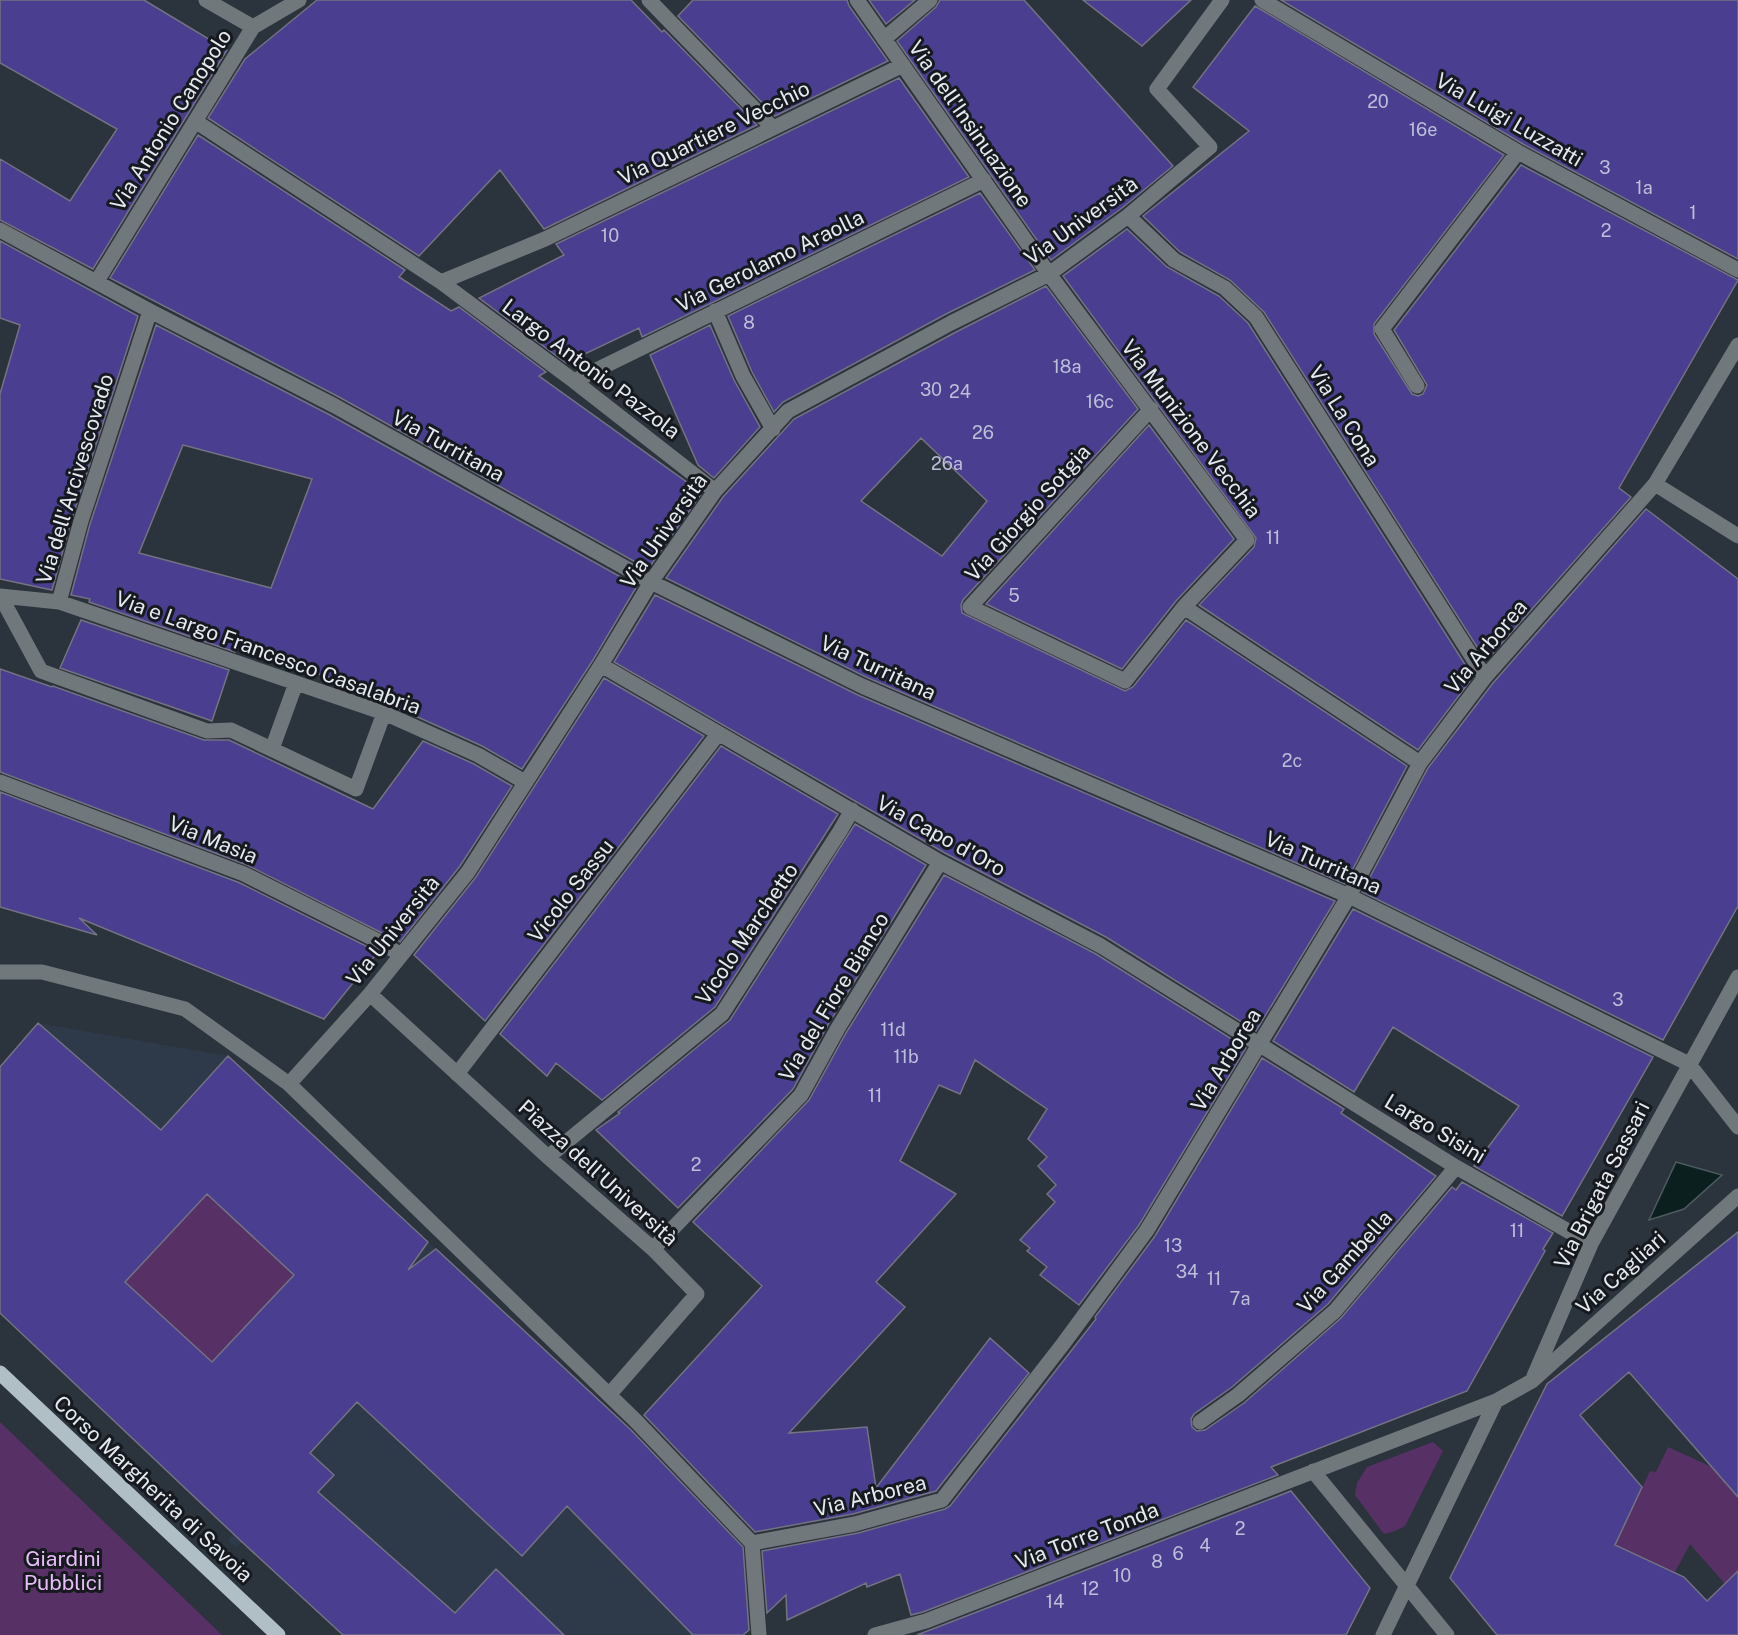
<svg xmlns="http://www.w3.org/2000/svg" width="1738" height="1635" font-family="'Public Sans',sans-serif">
	<rect width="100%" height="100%" fill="#2b333d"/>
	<path fill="#2e3a4a" d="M38,1023l190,33 404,376 109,203h-263l-236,-93 -6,6 -8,-8 5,-6 -233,-221v-246z"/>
	<path fill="#573166" d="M207,1194l87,81 -82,87 -87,-80z
		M0,1422l222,213h-222z
		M1433,1442l10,9 -38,75 -10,5 -11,3 -29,-39 2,-12 10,-16z
		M1668,1447l55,25 -3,5 18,20v102l-48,-55 -15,28 -60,-27 35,-74 6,1z"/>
	<path fill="#0b1f1e" stroke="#4c5c5d" stroke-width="1.5" d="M1676,1162l46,13 -38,34 -35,11z"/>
	<path fill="#493e8f" stroke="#737381" stroke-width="1.5" fill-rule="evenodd" d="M0,0h144l83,50 -134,219 -93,-49v-61l70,42 47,-72 -117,-66z
		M317,0h314l31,32 2,-2 93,95 -213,104 -44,-59 -81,86 -211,-138 37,-59z
		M693,0h154l2,6 39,55 -113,55 -97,-100z
		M869,0h46l-29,24z
		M940,0h84l149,166 -51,42 -71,52 -154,-219 39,-34z
		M1083,0h108l-49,46z
		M1281,0h457v259l-215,-115z
		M1255,6l249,149 -130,169v10l38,60 6,2 5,-2 4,-9 -33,-55 127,-165 217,115 -119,208 12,9 -145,164 -222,-349 -34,-32 -50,-28 -37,-36 106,-85 -56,-44z
		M899,78l70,99 -327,160 -3,-9 -73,35 -87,-65 85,-43 -8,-11z
		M198,135l207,135 -6,7 52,34 8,-4 87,65 -7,4 163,117 -54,76 -309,-172 -229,-119z
		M980,193l55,77 -89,44 -163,88 -9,10 -22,-40 -24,-56z
		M1127,229l40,38 52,29 29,27 225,354 -55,73 -219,-145 55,-58 2,-9 -193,-262z
		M0,241l138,75 -66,202 -20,72 -52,-11v-185l20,-69 -20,-7z
		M1046,286l92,123 -175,191 -2,5 1,8 163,78 8,-4 53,-67 221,146 -62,118 -479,-207 -200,-99 57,-81 71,-78 162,-87zM921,438l66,63 -45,55 -81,-55z
		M156,325l174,90 307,171 -44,74 -71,109 -40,-23 -151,-68 -95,-31 -1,5 -146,-50 1,-3 -19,-4 19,-71zM183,445l129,34 -41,109 -132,-35z
		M710,325l24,55 26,47 -46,51 -16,-13 -48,-110z
		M1149,425l85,114 -58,62 -54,68 -136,-65z
		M1646,509l92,70v327l-75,134 -301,-148 66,-124 65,-85z
		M655,595l203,100 477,206 -79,130 -150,-94 -161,-84 -331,-191z
		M81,620l148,50 -17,51 -152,-53z
		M0,669l52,18 1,-1 151,54h25l144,69 50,-68 51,23 38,22 -52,80 -60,76 -8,-7 -2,2 -143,-72 -247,-93z
		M604,678l100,58 -219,285 -71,-66 62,-78z
		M721,746l117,68 -123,193 -113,93 -46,-37 -9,13 -47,-42z
		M0,792l240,91 138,69 -54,67 -245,-101 18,17 -97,-28z
		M855,824l71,41 -97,158 -36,66 -115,119 -82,-78 24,-17 -2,-1 112,-92z
		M944,875l152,79 150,94 -107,177 -60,80 -39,-30 7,-8 -20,-16 3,-3 -10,-8 35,-38 -8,-8 9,-9 -18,-19 9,-9 -19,-18 19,-30 -72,-49 -15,34 -21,-9 -39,76 56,33 -80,88 29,25 -116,126 78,-6 9,61 114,-150 39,35 -93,118 -83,23 -98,18 -111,-117 118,-129 -69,-64 116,-122 37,-67z
		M1353,909l300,148 -91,159 -88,-50 45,-60 -126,-79 -39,65 -81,-51z
		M38,1023l123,107 67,-74 200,186 -20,28 28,-21 195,181 112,117 6,83 -6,5h-50l-126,-129 -45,50 -165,-154 -47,51 24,22 -16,17 137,121 41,-44 68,66h-221l-101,-93 -242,-229v-246zM207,1194l87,81 -82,87 -87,-80z
		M1262,1058l82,51 -3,4 95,63 -108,128 -96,83 -38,27 -3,5 1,8 5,4 8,-1 39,-27 97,-85 111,-131 4,3 6,-8 91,51 -10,16 2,2 -78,140 -196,76 7,8 -355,137 -12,3 -11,-41 -33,13 -1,-4 -79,37 -1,-25 -19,18 -5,-62 96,-18 87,-24 5,-3 146,-187 -1,-2 60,-81z
		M1738,1232v265l-109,-125 -49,43 62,72 -27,58 69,32 23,24 31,-30v64h-241l-47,-57 97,-194z
		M1291,1491l79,97 -24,47h-429z"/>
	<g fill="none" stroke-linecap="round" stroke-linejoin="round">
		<path stroke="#71787b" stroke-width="15" d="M206,0l47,27
			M649,0l124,128
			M857,0l192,274 198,266 -63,67 -59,74 -155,-74 181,-198
			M1262,0l256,152 220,118
			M884,39l46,-39
			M195,121l246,161 133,99 141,110
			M1128,216l46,44 51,28 31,29 229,360
			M0,230l150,81 185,95 316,176 211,104 487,210 340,168 49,63
			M97,281l156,-254 46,-27
			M441,282l104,-43 358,-174
			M715,311l28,65 30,53
			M574,381l410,-201
			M1417,386l-35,-57 136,-177
			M1655,484l83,52
			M0,596l59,6 325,111 94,42 47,27
			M1,597l40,74 166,60 24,-1 125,59 28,-76
			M59,602l22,-81 69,-210
			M1184,607l236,156
			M601,665l339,197 161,84 355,221 135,77
			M272,749l24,-66
			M0,782l244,92 138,69 19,12
			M0,972h42l143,37 104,75 347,337 116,122 7,92
			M370,994l178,163 105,92 44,45 -88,101
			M457,1074l261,-340
			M289,1084l81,-90 98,-122 133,-207 50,-83 64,-91 73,-80 163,-88 98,-49 79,-58 82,-69 -53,-58 65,-89
			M548,1157l174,-143 118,-183 12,-21
			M653,1249l148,-154 37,-67 102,-166
			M1534,1376l57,-132 147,-267
			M1200,1422l38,-27 97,-84 121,-144
			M1313,1471l134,164
			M752,1543l103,-19 87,-24 121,-156 84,-114 202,-334 71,-133 65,-86 170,-193 83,-139
			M875,1635l51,-14 570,-220
			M1383,1635l113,-234 36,-20 206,-185"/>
		<path stroke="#b0bec5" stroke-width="15" d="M0,1373l278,262"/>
	</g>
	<g text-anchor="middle" stroke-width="6" stroke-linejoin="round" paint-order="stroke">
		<g font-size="18" fill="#bdbfd8">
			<text x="1378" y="108">20</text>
			<text x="1423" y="136">16e</text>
			<text x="1605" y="174">3</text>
			<text x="1644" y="194">1a</text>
			<text x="1693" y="219">1</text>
			<text x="1606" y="237">2</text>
			<text x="610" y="242">10</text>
			<text x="749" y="329">8</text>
			<text x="1067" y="373">18a</text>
			<text x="931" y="396">30</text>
			<text x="960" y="398">24</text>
			<text x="1100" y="408">16c</text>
			<text x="983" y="439">26</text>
			<text x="947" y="470">26a</text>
			<text x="1273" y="544">11</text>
			<text x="1014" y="602">5</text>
			<text x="1292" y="767">2c</text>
			<text x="1618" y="1006">3</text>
			<text x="893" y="1036">11d</text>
			<text x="906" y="1063">11b</text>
			<text x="875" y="1102">11</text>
			<text x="696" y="1171">2</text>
			<text x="1517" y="1237">11</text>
			<text x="1173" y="1252">13</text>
			<text x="1187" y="1278">34</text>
			<text x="1214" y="1285">11</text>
			<text x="1240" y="1305">7a</text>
			<text x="1240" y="1535">2</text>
			<text x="1205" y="1552">4</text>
			<text x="1178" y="1560">6</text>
			<text x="1157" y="1568">8</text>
			<text x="1122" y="1582">10</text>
			<text x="1090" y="1595">12</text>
			<text x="1055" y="1608">14</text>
		</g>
		<g font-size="21" fill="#e4eaf0" stroke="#161a1f">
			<text transform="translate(171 120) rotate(-58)" y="7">Via Antonio Canopolo</text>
			<text transform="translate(1509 120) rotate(30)" y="7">Via Luigi Luzzatti</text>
			<text transform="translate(970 124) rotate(55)" y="7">Via dell'Insinuazione</text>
			<text transform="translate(714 133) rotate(-26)" y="7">Via Quartiere Vecchio</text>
			<text transform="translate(1081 221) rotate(-36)" y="7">Via Università</text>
			<text transform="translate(770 261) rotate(-26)" y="7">Via Gerolamo Araolla</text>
			<text transform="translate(591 369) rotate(37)" y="7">Largo Antonio Pazzola</text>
			<text transform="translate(1344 416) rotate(58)" y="7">Via La Cona</text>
			<text transform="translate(1191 429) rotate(53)" y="7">Via Munizione Vecchia</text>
			<text transform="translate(448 446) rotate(29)" y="7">Via Turritana</text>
			<text transform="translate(75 479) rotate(-73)" y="7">Via dell'Arcivescovado</text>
			<text transform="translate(1028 513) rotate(-48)" y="7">Via Giorgio Sotgia</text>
			<text transform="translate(664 531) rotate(-55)" y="7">Via Università</text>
			<text transform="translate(1486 647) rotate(-50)" y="7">Via Arborea</text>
			<text transform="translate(268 653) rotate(20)" y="7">Via e Largo Francesco Casalabria</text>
			<text transform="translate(878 668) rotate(25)" y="7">Via Turritana</text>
			<text transform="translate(941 836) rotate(29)" y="7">Via Capo d'Oro</text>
			<text transform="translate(213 840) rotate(22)" y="7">Via Masia</text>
			<text transform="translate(1323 863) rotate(24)" y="7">Via Turritana</text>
			<text transform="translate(571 891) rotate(-52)" y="7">Vicolo Sassu</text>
			<text transform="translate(393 931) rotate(-51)" y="7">Via Università</text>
			<text transform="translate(747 934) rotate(-56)" y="7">Vicolo Marchetto</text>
			<text transform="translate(834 997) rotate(-59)" y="7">Via del Fiore Bianco</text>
			<text transform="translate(1226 1060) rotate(-59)" y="7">Via Arborea</text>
			<text transform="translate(1435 1129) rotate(31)" y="7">Largo Sisini</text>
			<text transform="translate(598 1173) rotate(42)" y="7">Piazza dell'Università</text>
			<text transform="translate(1602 1185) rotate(-63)" y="7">Via Brigata Sassari</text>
			<text transform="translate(1345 1262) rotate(-48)" y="7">Via Gambella</text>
			<text transform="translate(1621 1273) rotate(-42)" y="7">Via Cagliari</text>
			<text transform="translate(153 1489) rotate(43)" y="7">Corso Margherita di Savoia</text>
			<text transform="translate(870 1496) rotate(-14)" y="7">Via Arborea</text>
			<text transform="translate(1087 1536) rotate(-21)" y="7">Via Torre Tonda</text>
		</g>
		<g font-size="21" fill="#e8bdfa" stroke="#161a1f">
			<text x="63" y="1566">Giardini<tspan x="63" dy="24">Pubblici</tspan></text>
		</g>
	</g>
</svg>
